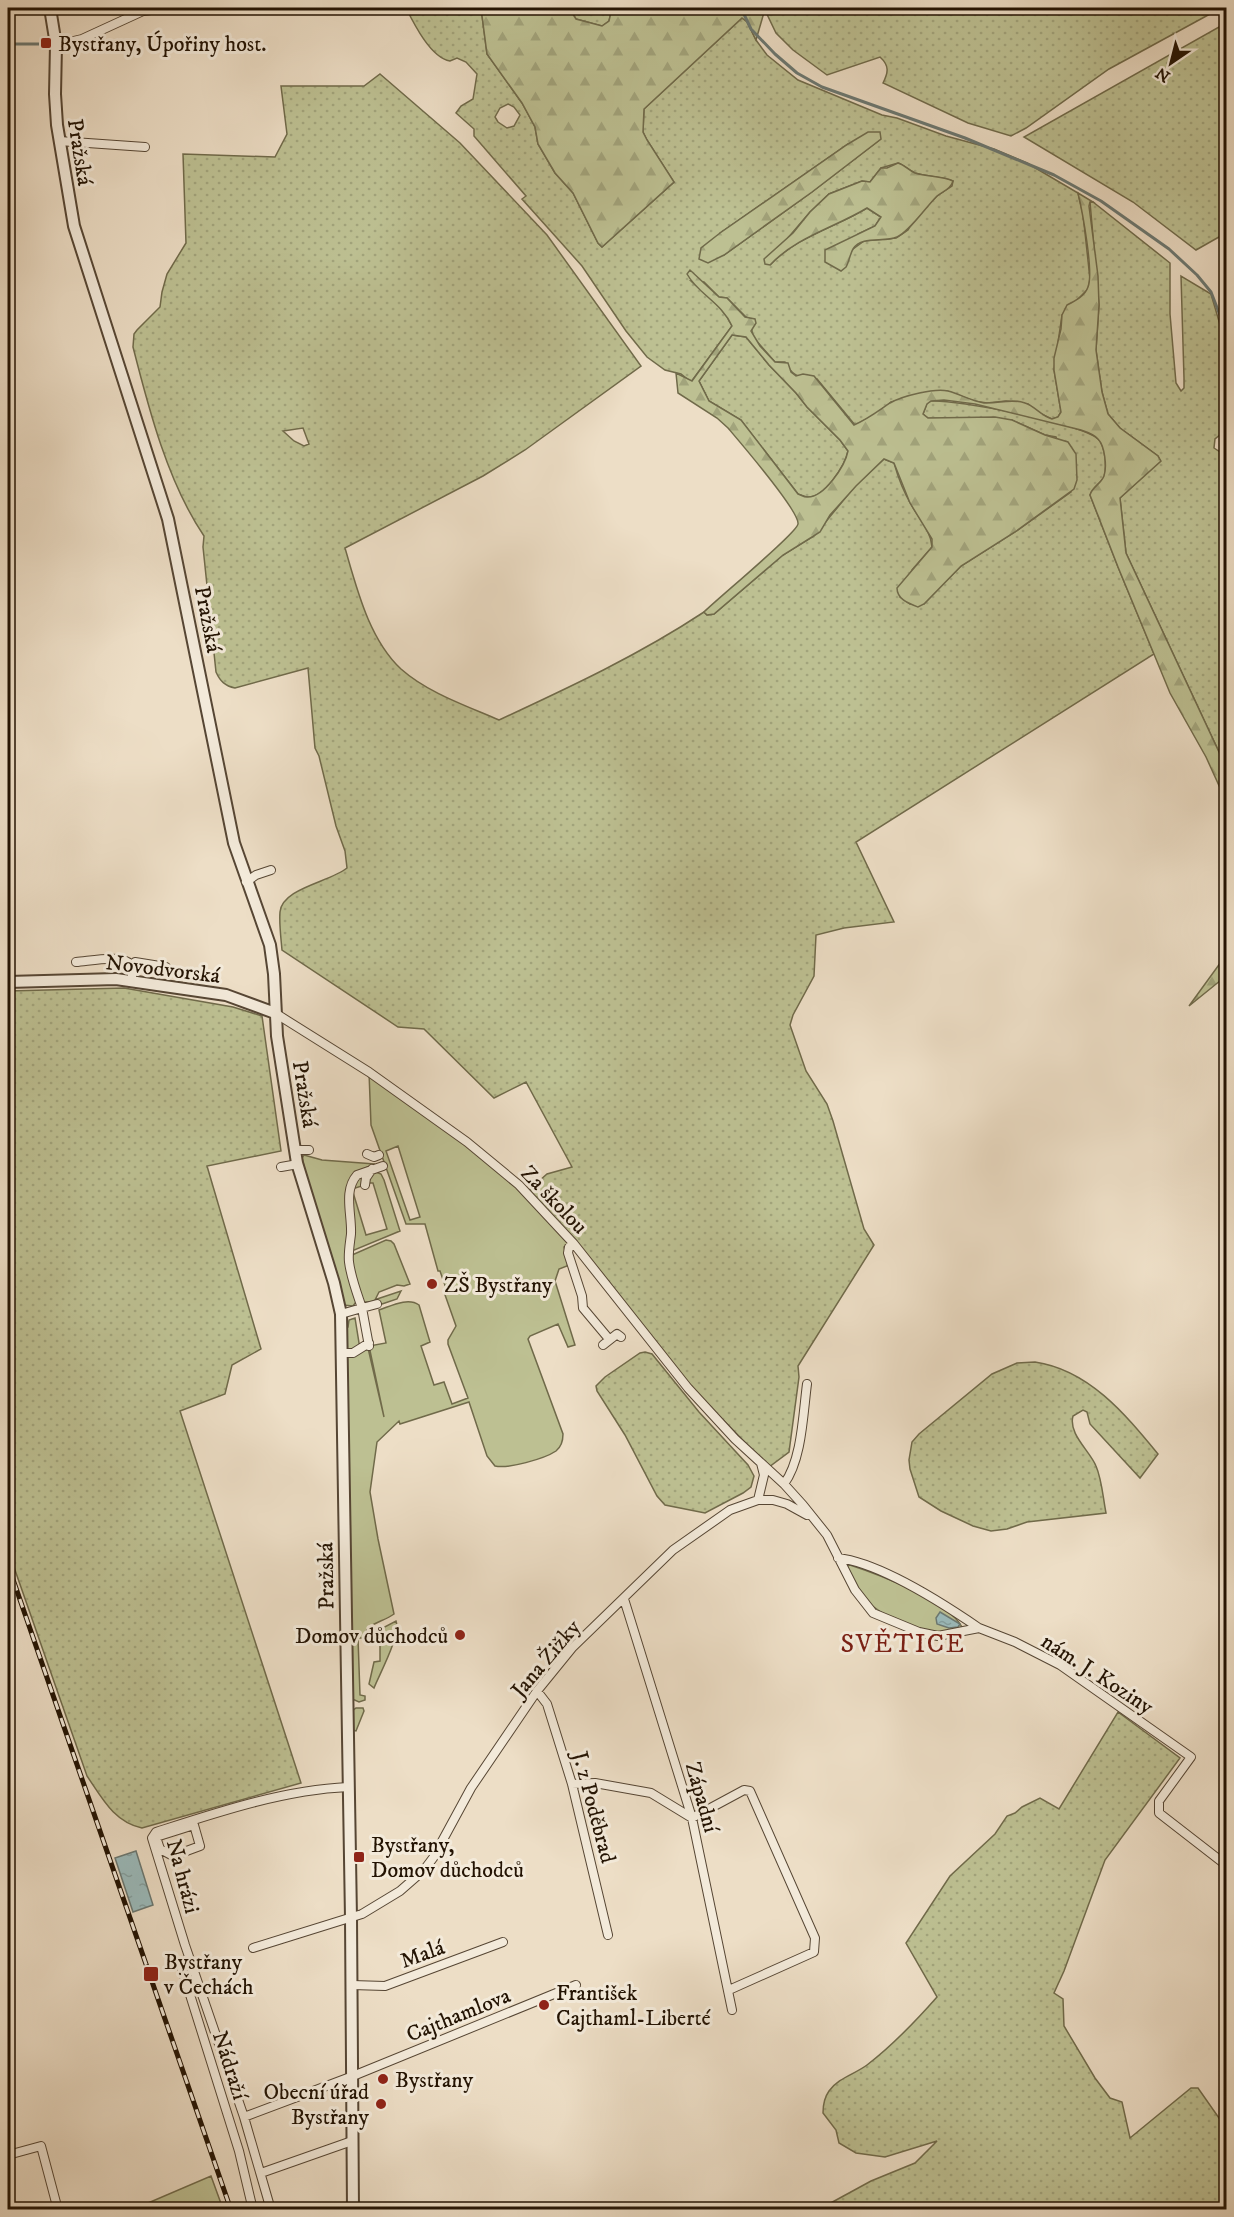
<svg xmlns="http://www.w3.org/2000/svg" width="1234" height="2217" font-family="'IM FELL DW Pica',serif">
	<defs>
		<pattern id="grass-dots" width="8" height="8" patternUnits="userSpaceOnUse" patternTransform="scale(1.5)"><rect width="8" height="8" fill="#bdc092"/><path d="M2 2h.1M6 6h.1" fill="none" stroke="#a2a47c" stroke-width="1.8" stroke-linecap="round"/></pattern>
		<pattern id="forest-firs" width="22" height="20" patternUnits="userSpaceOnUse" patternTransform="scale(1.5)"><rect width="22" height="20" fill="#bdc092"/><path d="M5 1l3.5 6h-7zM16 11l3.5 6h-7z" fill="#a2a47c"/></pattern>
		<pattern id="water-ripples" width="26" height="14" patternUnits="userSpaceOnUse" patternTransform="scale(1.5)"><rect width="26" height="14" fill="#9bbbbc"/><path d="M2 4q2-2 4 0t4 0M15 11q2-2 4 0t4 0" fill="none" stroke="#85a0a0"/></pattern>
	</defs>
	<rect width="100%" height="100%" fill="#eddec6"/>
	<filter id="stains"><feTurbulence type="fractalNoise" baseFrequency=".00333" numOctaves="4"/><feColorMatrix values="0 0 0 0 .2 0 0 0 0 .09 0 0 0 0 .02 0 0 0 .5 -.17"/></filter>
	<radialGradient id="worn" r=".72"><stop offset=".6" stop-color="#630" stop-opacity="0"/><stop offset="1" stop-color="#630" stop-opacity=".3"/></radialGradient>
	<path fill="url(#grass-dots)" stroke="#706a4a" stroke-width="1.5" fill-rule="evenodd" d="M406,8h75l6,46 35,49 13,24 3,17 17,29 18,20 25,50 4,4 72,-65 -27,-42 -4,-8 1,-23 98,-91 5,3 9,19 11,15 31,25 84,35 15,3 49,18 48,13 33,14 51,30 5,21 7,65 -2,10 -26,26 -8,55 7,42 -3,5 -6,2 -13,-6 -11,-9 -22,-3 -19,2 -13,-2 -27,-10 -56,11 -18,14 -18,9 -38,-46c-17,-3 -23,0 -32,-17h-10l-22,-25 -3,-18 -4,-2 -19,-19 -8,-1 -15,-15 -13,-1c15,14 33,27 41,45l-41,56 -10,-8 -16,-4 -18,-13 -21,-26 -44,-65 -60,-67 4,-3 -52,-60v-7l-18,-16 5,-7 12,-7 4,-25 -11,-12 -9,-4 -7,3c-19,-3 -36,-37 -44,-53zM508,104l6,3 6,8 -6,11 -7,2 -9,-6 -3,-5 5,-9zM881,139l-69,53 -88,63 -4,-22 128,-89zM898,163c7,2 10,7 17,10 13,4 25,3 38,8l-1,5 -14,9 -25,26 -5,9 -12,8 -32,3 -11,8 5,-15 17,-8 6,-9 -14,-9c-31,19 -71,29 -97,57l17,-26 23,-27 19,-18 33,-13 8,1 11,-14z
		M569,8h43l-3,13 -7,5 -26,-7z
		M764,8h457l-112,61 -83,59 -15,8 -43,-13 -85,-40c5,-10 7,-17 -3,-26l-53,18 -34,-25 -17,-17z
		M1226,23v210l-30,17 -63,-48 -109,-65z
		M380,74l80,69 87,92 94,131 -116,84 -42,26 -138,72c12,41 24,91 56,121 27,24 66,37 98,51 71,-33 140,-65 205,-108l3,3 7,-1 69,-59 31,-19 42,-51 28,-26 10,4c4,14 9,28 17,41 7,14 20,26 21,43l-20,23 -12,27 10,7h14l37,-38 54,-34 56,-40 -15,-55 -11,-2 -33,-15 -84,-2 -5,-4 4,-11 4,-2c23,-2 158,23 169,40 5,7 7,27 4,36 -4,7 -11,10 -14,18l28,72 36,87 -298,188 38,80 -50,6 -28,7 -2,41 -21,39 -3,10 16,46 21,33 6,17 31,108 10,16 -76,121 1,11 -10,75 -20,15 -78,-80 -115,-145 -47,-52 18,-16 25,-7 -46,-85 -32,16 -70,-69 -26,-2 -116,-77c-1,-12 -3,-26 -2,-38 2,-24 50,-30 67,-44l-2,-17 -9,-25 -17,-70 -4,-8 -7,-80 -73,20c-10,-2 -15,-7 -19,-16l-13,-125 1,-11c-36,-53 -55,-126 -71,-189l1,-13 3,-4 23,-23 2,-15 5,-18 19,-31 -3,-89 92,3 12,-23 -6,-48h83zM303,428l6,16 -5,2 -10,-5 -11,-10z
		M1090,202h3l77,61v51l6,69 5,8 3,-3v-10l-3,-102 30,18 15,51v85l-11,9 -1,9 12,8v311l-100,-214 -6,-55 40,-37 -2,-5 -38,-28 -12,-14 -6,-22 -6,-42 3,-45z
		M732,335l14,2 23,28 27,28 11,14 33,33 8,11c-3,15 -24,47 -40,46 -4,0 -7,-2 -10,-3l-57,-74 -32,-19 -10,-20z
		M124,988l109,19 29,9 19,135 -74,15 54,183 -29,16 -7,29 -45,17 121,372 -159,45c-28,-6 -40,-30 -55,-52l-79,-226v-559z
		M645,1352l7,2 47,58 49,53 6,11 -3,11 -8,6 -38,20 -40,-8 -8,-9 -32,-61 -28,-44 -1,-5 9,-9 35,-24z
		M1035,1362c54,8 90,52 123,92l-18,24 -50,-54 -3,-12 -4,-2 -10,6c-5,18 17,35 23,50 6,14 7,32 10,47l-79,9 -20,7 -16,2 -18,-5 -32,-15 -22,-14 -9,-28 -1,-9 3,-18 7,-8 73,-60 25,-11z
		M1118,1712l62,46 -75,102 -41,111 -10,22 9,6 1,27 31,52 15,20 12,4 8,36 61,-50h7l28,40v81h-398l-1,-4 44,-24 44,-18 22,-22 -52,16 -29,-4 -17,-10 -3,-13 -13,-17c0,-8 1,-15 6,-22 9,-13 26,-17 38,-26 26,-20 48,-43 70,-68l-31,-54 44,-67 45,-42 12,-18 8,-3 7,-6 18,-9 19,11z"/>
	<path fill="url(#forest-firs)" stroke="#706a4a" stroke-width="1.5" fill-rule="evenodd" d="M481,8h88l7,11 26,7 7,-5 3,-13h152l1,1 -9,31 -9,-18 -5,-4 -98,91 -1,23 4,8 27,42 -72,65 -4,-4 -25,-50 -18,-20 -17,-29 -3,-17 -13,-24 -35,-49z
		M868,132h12l1,7 -69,53 -88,63 -16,8 -9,-4 2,-11 19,-15 128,-89z
		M898,163c7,2 10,7 17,10 13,4 26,3 38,8 -2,8 -10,10 -16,15 -11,11 -28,36 -40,41 -13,6 -35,-2 -44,12 -3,5 -4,13 -7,18l-5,4 -16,-9v-12l50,-24 6,-9 -14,-9c-31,19 -71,29 -97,57l-5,-1 -1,-5 29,-26 17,-21 19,-18 33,-13 8,1 11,-14h6z
		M1078,193l15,9h-3l-1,4 9,70 1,29 -3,45 6,42 6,22 12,14 38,28 3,5 -41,37 6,55 100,214v34l-20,-44 -36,-64 -52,-126 -28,-72c2,-8 11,-11 14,-19 3,-9 1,-30 -6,-37 -4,-5 -11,-7 -17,-9l-106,-26 -31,-4 -13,1 -4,3 -4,10 5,4 67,-1 17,3 33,15 23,7 8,12 1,26 -3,9 -59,43 -54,34 -37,38 -6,3c-10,-4 -21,-8 -21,-19l35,-41v-8l-22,-36 -16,-40 -10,-4 -28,27 -26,29 -10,17 -37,23 -69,59 -7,1 -3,-3c13,-13 93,-79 94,-88 2,-12 -59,-83 -70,-96l-11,-10 -39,-25 -2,-20 16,8 40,-55c-10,-23 -34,-32 -45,-52l3,-4 29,27 8,1 18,19 10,2 1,4 -5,8 9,15 15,16 13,1 3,9 5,4 7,-2 11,2 40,49c14,-6 24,-14 36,-22 12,-7 44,-15 58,-12 12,3 23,10 36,12 14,1 27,-5 41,0 10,3 16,13 27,16l6,-2 3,-5 -7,-42v-12l7,-29 1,-14 5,-10c8,-4 18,-9 21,-18 6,-14 -6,-77 -10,-94zM732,335l14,2 23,28 27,28 11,14 33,33 8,11c-3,15 -24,47 -41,46 -3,0 -6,-2 -9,-3l-57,-74 -32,-19 -10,-20z
		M1226,955v21l-37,30z"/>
	<path fill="#bdc092" stroke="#706a4a" stroke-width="1.5" fill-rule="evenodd" d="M369,1072l150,113 55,59 -10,3 4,16 -1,3 -8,3 -4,12 20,64 -7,2 -10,-23 -28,12 -2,3 35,95c0,7 -2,13 -7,17 -12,8 -48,18 -61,15l-8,-10 -18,-54 -69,22 -1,-3 -22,21 -7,50 8,47 16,75c-12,9 -27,8 -31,24h-5l2,57 5,1v4l-6,2 -9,-4 -5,-371h3l1,-7 6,-2 5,31 8,-1 16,69 -15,-71 17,-3 -7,-33c12,-4 29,-13 40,-5l11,37 -9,4 13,39 10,-3 8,22 16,-6 -20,-54v-4l8,-14 -12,-34 3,-1 -7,-20h-2l-13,-47h-19l-35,-99zM398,1146l22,71 -10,3 -24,-69z
		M304,1155l18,5 53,4 -19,8 -8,43 8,87 -3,4 -10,-1 -33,-114 -8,-33z
		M376,1172l5,2 3,6 16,51 -48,20 -1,-59c2,-6 5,-14 12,-17l-1,7 3,3 -13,4 14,46 21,-6 -14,-46h-4l1,-6z
		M386,1240l5,1 3,3 16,40 -6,2 -7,-1 -18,7 -5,10h-11l-10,-31 -1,-16z
		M401,1291l-4,8 -18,6 -2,-6z
		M850,1565c28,9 98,36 112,62 -28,13 -68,-4 -91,-22 -12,-10 -20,-24 -27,-38z
		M396,1621c5,14 -16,52 -22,67l-5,-4 5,-22 6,-1v-23l-7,-5z
		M356,1708h7l1,3 -8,20 -5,-1 1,-19z
		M211,2176l12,33h-89z"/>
	<path fill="url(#water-ripples)" stroke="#6b7872" stroke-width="1.5" d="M940,1612l20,12 -2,3 -9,1 -12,-4 -1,-6z
		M136,1851l17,54 -20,7 -18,-54z"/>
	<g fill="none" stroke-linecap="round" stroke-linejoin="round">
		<path stroke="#6b7872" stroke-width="3" d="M741,8l10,21 24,25 22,19 25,14 143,51 89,37 47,26 68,48 28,26 14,17 15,39
			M8,44h34"/>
		<defs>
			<path id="minor" d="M56,45l26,-6 61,-28 24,-3
				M59,141l86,6
				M246,882l10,-7 15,-5
				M76,962c15,-1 48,-9 56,4
				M132,981v-15l3,-4 31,5
				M275,1013l94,59 98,70 52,43 55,59 114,144 47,51 49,45 19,21 24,30 28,55 18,23 46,19 19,4 41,-8 36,14 45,23 131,92 -32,44v12l67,52
				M295,1150h14
				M367,1154l7,3 5,-2
				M281,1167l17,-3
				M365,1185l1,-7 6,-9
				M574,1244l-5,3 -1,6 14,43 1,12 26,31
				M377,1304l-15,4c-5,-15 -11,-30 -13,-46 -1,-9 1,-19 2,-28 1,-20 -8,-43 6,-59l26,-9
				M341,1314l21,-6 7,38
				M603,1345l14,-11 4,3
				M342,1353h11l16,-10
				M784,1484c18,-24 19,-70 23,-100
				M758,1500l6,-25 -3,-12
				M838,1558c43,5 106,46 141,70
				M624,1599l68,219 40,192
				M537,1691l10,13 25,80 36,151
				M572,1784l23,-1 56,10 41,25 52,-28 6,1 65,147 -1,14 -85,38
				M194,1825l6,21 -27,10 -13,-7 -4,-12z
				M253,1948l109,-34 38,-23 24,-21 9,-12 38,-70 66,-97 35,-43 101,-98 57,-40 28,-10h15l14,4 20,11
				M181,1966l58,185 14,59
				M352,1985l33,1 118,-44
				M244,2117l109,-41 223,-91
				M8,2155l33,-9 17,64
				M261,2173l91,-32
				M271,2210l-27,-93 -59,-172 -33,-107 4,-6c62,-20 127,-42 192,-45"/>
			<path id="tertiary" d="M50,8l6,37 -1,49 2,31 17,101 94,293 66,324 36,102 4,29 3,62 20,127 37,120 7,31 10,604 2,292
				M8,982l108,-3 110,16 49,18"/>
		</defs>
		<use href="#minor" stroke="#564634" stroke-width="10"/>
		<use href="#tertiary" stroke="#564634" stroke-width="14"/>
		<use href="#minor" stroke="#f3eada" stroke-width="8"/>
		<use href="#tertiary" stroke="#f3eada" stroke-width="10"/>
		<defs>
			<path id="rail" d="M8,1565l223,645"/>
		</defs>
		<use href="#rail" stroke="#231303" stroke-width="5"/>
		<use href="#rail" stroke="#f3eada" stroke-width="3" stroke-dasharray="9" stroke-linecap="butt"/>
	</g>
	<g fill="#8f2418" stroke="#f3eada" stroke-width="2">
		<rect x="40" y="37" width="12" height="12" rx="3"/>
		<circle cx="432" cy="1284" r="6"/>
		<circle cx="460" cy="1635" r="6"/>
		<rect x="353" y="1851" width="12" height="12" rx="3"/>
		<rect x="143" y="1966" width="16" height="16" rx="3"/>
		<circle cx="544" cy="2005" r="6"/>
		<circle cx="383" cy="2079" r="6"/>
		<circle cx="381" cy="2104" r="6"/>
	</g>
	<g text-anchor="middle" stroke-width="6" stroke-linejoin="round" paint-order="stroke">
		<g font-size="22" fill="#231303" stroke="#f3eada" text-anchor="start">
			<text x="58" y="51">Bystřany, Úpořiny host.</text>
			<text x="444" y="1292">ZŠ Bystřany</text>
			<text x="448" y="1643" text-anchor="end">Domov důchodců</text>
			<text x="371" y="1852">Bystřany,<tspan x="371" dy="25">Domov důchodců</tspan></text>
			<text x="164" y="1969">Bystřany<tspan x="164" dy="25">v Čechách</tspan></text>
			<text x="556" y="2000">František<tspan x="556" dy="25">Cajthaml-Liberté</tspan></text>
			<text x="395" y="2087">Bystřany</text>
			<text x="369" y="2099" text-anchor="end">Obecní úřad<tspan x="369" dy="25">Bystřany</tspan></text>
		</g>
		<g font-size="22" fill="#231303" stroke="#f3eada">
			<text transform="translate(81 152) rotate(81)" y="8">Pražská</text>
			<text transform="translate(209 619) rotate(79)" y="8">Pražská</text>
			<text transform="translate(163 968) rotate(7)" y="8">Novodvorská</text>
			<text transform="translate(306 1094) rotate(81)" y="8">Pražská</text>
			<text transform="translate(555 1199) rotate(46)" y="8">Za školou</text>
			<text transform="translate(325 1576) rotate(-91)" y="8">Pražská</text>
			<text transform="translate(545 1658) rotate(-50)" y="8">Jana Žižky</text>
			<text transform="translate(1098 1673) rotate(33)" y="8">nám. J. Koziny</text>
			<text transform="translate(703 1797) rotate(74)" y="8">Západní</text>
			<text transform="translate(595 1807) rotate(75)" y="8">J. z Poděbrad</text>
			<text transform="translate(184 1876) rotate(75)" y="8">Na hrázi</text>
			<text transform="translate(422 1953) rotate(-20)" y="8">Malá</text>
			<text transform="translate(458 2014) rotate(-22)" y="8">Cajthamlova</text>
			<text transform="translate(231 2065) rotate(72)" y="8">Nádraží</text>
		</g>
		<g font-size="26" letter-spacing="1.5" fill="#7a1f14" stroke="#f3eada">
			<text x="903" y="1652">SVĚTICE</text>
		</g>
	</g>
	<rect width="1234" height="2217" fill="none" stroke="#eddec6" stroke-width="30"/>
	<rect x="9" y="9" width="1216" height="2199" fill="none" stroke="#231303" stroke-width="3"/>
	<rect x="15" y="15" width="1204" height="2187" fill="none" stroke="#231303" stroke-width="1.5"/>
	<g transform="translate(1171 63) rotate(215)" stroke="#f3eada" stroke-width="4.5" paint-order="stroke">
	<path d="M0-4.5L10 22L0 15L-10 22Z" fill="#231303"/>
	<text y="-9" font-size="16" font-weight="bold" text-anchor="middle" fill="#231303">N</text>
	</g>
	<rect width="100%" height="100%" filter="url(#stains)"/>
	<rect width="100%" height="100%" fill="url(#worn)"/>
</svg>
